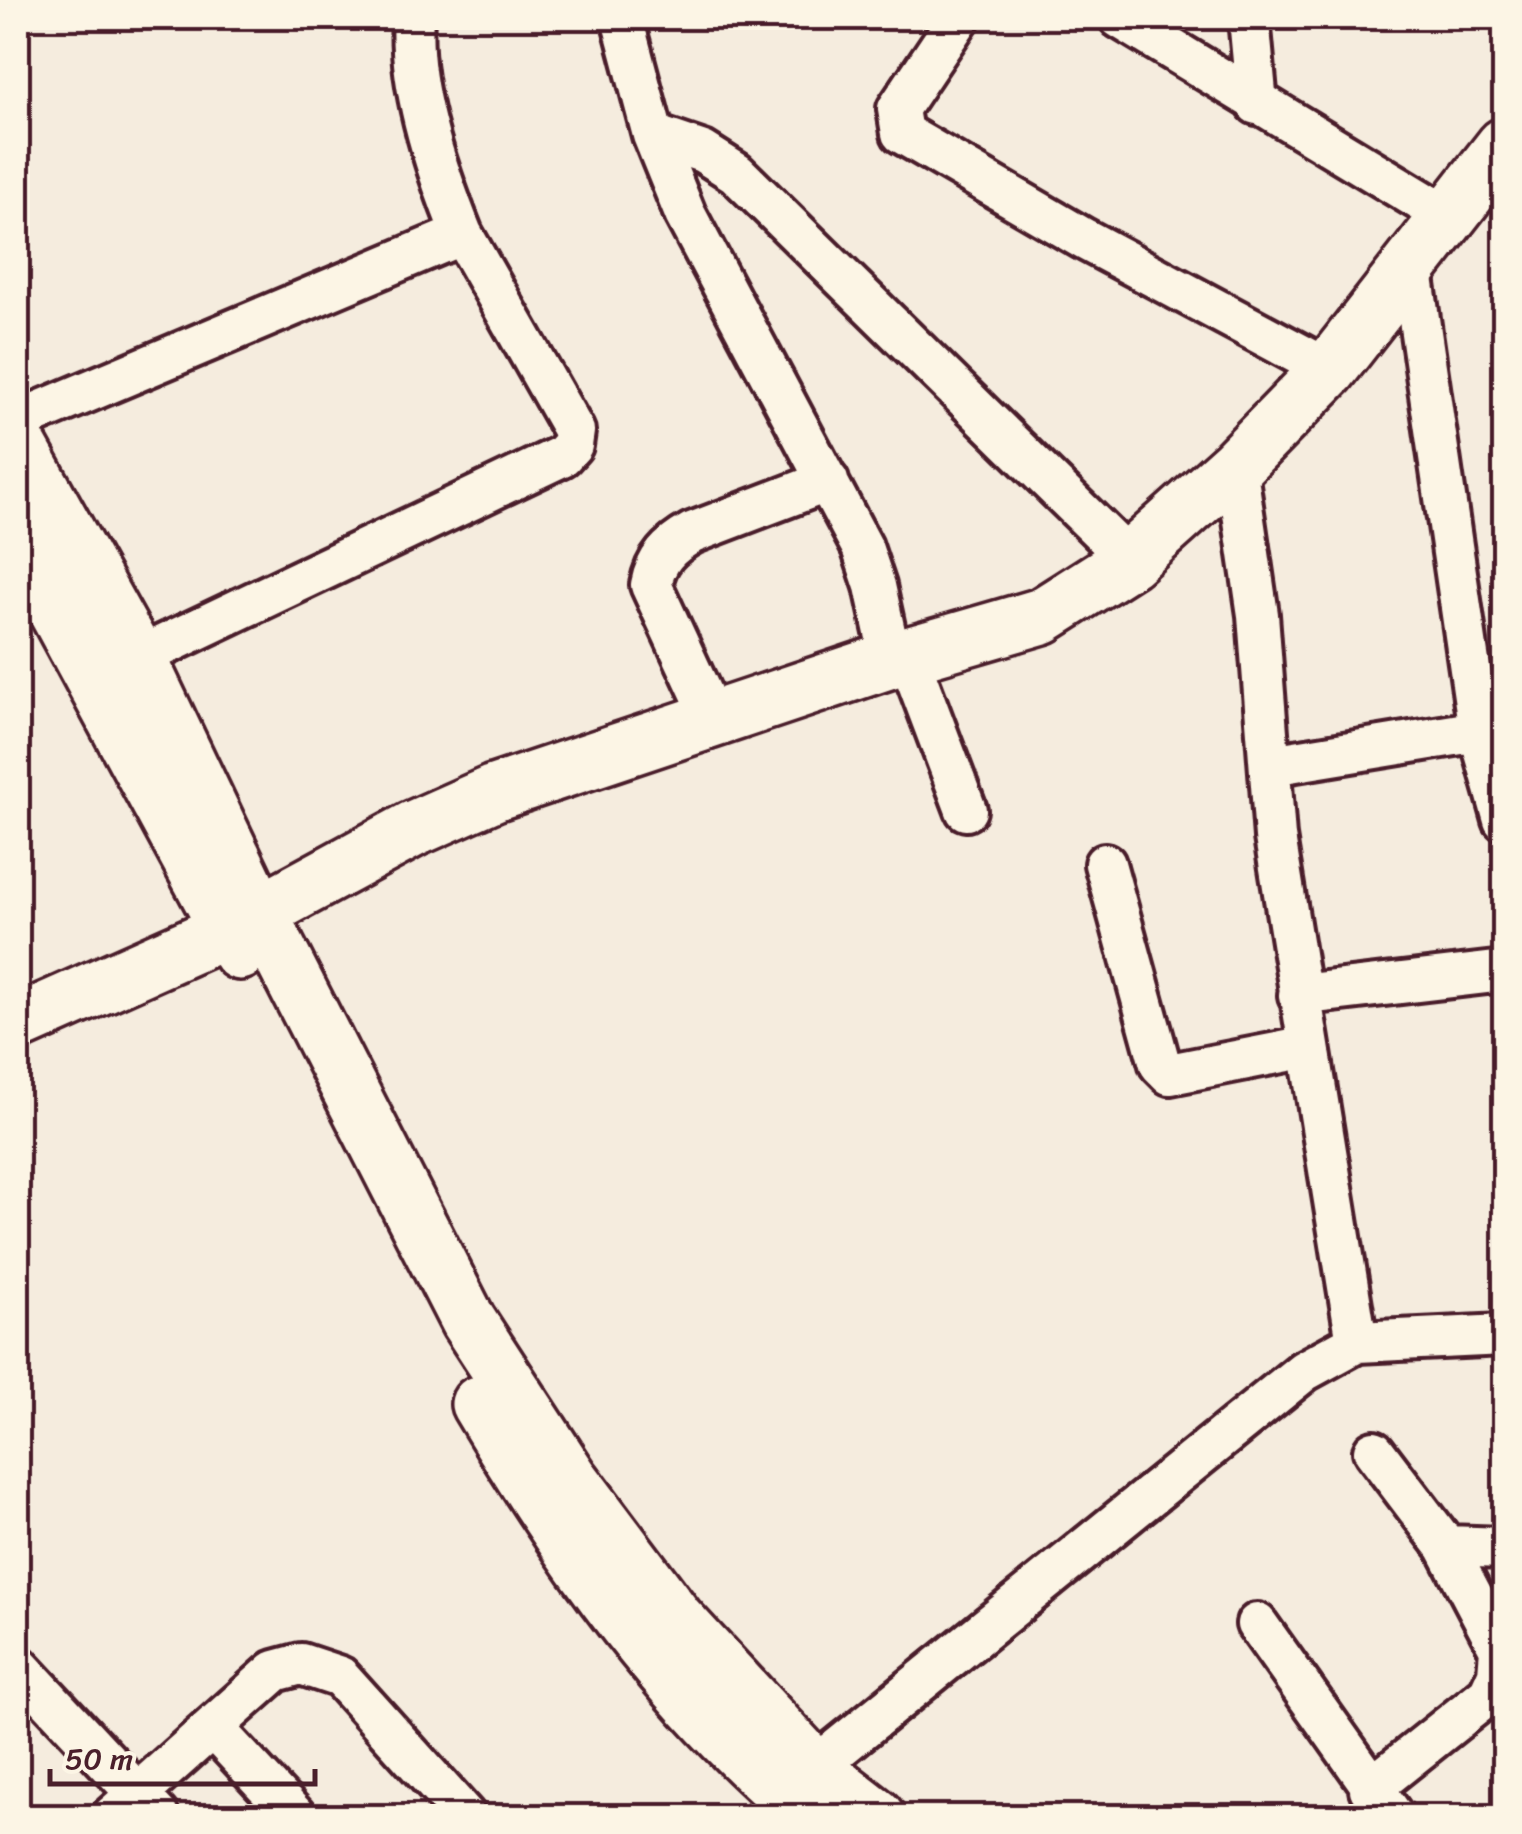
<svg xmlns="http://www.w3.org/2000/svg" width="1522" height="1834" font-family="Sriracha,sans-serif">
	<rect width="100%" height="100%" fill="#f5ecde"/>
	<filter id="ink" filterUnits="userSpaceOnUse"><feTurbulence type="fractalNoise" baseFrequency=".01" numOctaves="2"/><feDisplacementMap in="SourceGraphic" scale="20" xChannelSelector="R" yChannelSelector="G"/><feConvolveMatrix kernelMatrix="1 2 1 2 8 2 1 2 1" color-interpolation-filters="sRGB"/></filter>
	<g filter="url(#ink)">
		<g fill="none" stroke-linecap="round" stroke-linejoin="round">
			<defs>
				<path id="street" d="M622,18l31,117 32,79 177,333 13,39 16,74
					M959,18l-61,91 4,24 182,106 245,131
					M1120,18l330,200
					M1249,18l8,86
					M653,135l50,17 33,21 394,387
					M1411,264l68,467 25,89
					M18,421l444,-187
					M1236,465l22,150 17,222 82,505
					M908,656l58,154
					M137,658l425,-202 10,-11 2,-14 -112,-197c-25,-62 -54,-149 -49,-216
					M713,719l-62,-134c5,-26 18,-39 41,-52l136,-52
					M1271,765l208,-34
					M1105,864l55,200 10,10 138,-27
					M1299,995l205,-24
					M1446,1546l58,2
					M1257,1624l136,192
					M18,1666l140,150
					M213,1728l82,88
					M814,1768l490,-397 53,-29 147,-7
					M1370,1789l119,-95 9,-20 2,-25 -54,-103 -72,-95
					M113,1816l162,-145 26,-7 39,13 125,139"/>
				<path id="secondary" d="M18,444l129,232 113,238 208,407 102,157 106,141 138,149 62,48
					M18,540l222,412
					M18,1023l209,-93 186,-101 81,-36 397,-133 151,-44 88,-56 106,-95 93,-95 175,-224
					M479,1404c89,150 195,301 331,412"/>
			</defs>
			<use href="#street" stroke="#4a1f2b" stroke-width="48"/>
			<use href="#secondary" stroke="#4a1f2b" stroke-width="62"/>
			<use href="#street" stroke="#fcf5e5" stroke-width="40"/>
			<use href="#secondary" stroke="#fcf5e5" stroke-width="55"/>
		</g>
	</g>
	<rect width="1522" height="1834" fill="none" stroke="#fcf5e5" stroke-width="60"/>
	<rect x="30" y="30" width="1462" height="1774" fill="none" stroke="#4a1f2b" stroke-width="4" filter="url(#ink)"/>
	<path d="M50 1769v15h265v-15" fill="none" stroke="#4a1f2b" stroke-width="5"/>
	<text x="65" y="1769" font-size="30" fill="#4a1f2b" stroke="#fcf5e5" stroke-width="8" paint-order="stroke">50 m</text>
</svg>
